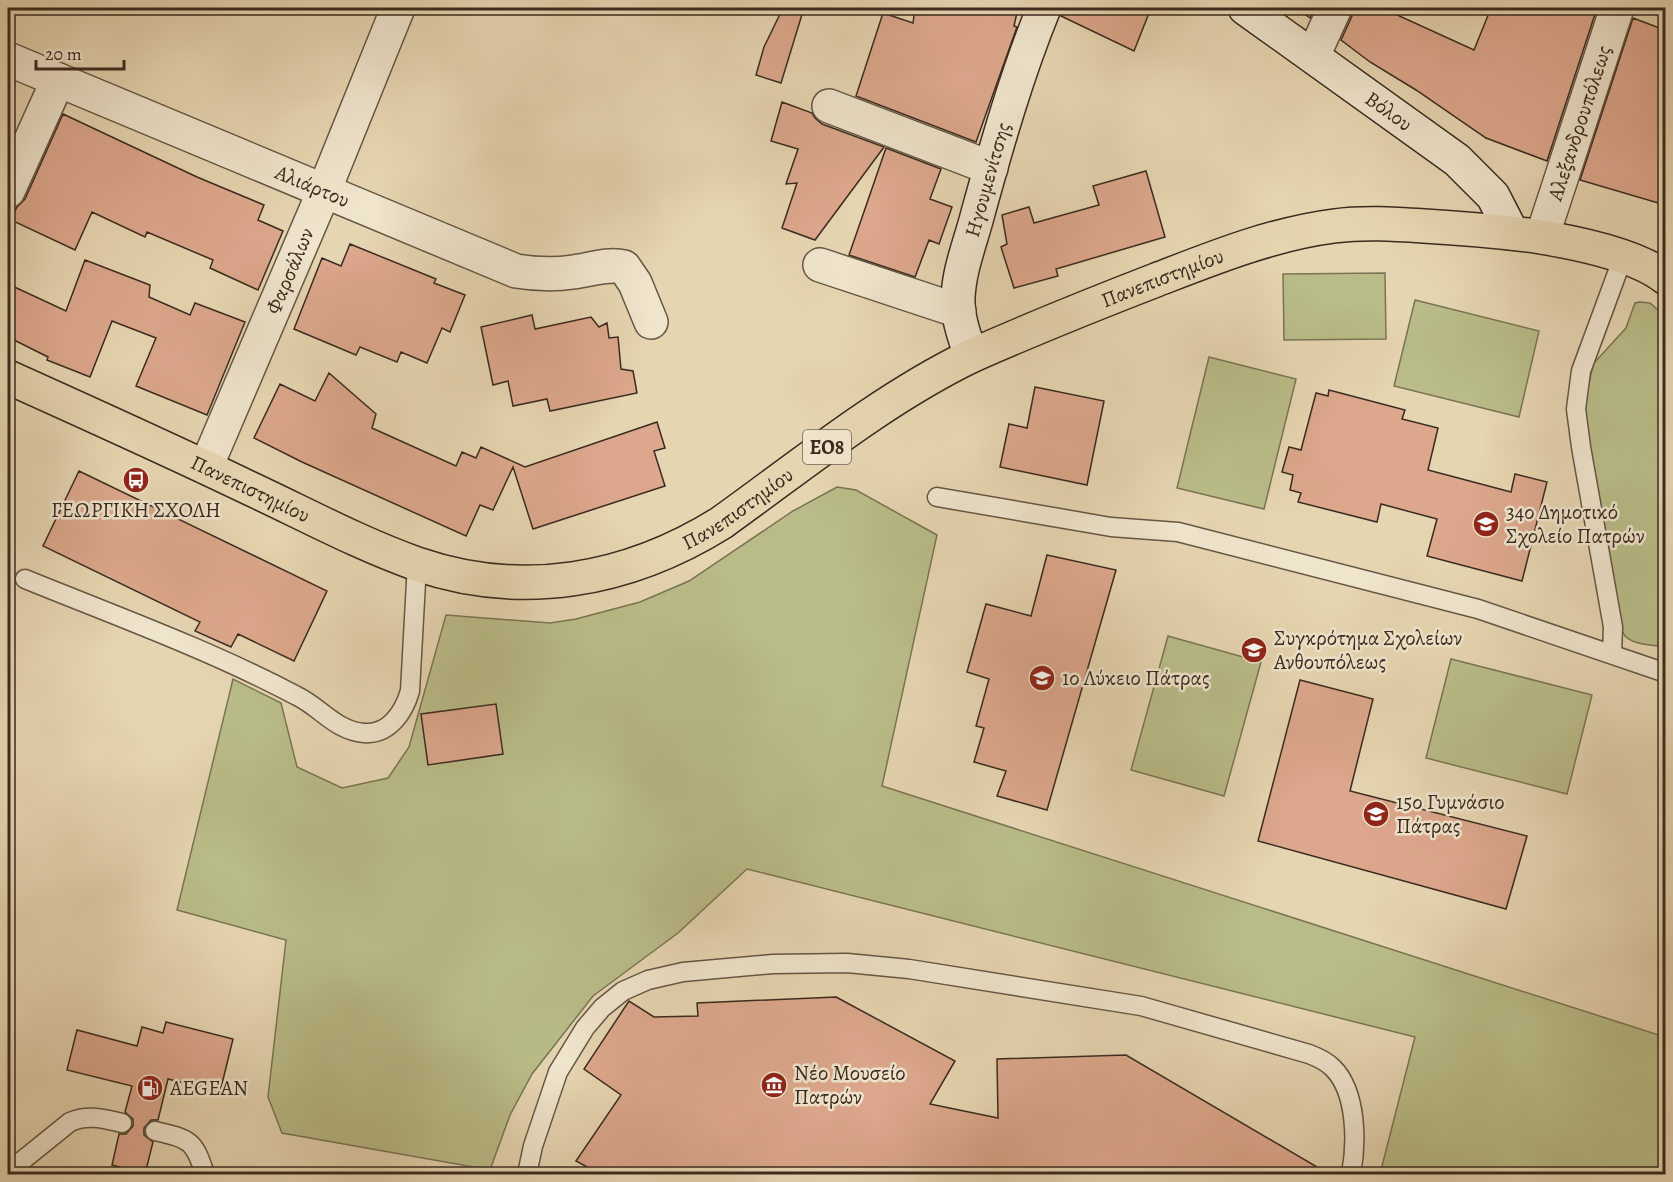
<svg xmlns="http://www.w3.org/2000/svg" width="1673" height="1182" font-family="Alegreya,serif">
	<rect width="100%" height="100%" fill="#e6d5b1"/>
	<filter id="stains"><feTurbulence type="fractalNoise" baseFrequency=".00333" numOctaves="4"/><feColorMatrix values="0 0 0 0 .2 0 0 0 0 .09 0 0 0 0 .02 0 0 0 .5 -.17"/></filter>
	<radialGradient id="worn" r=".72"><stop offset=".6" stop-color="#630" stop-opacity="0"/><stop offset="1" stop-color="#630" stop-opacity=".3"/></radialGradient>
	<path fill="#b9bc88" stroke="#7a7454" stroke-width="1.5" d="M1385,273l1,66 -102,1 -1,-66z
		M1415,300l124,31 -20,86 -125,-31z
		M1640,302l10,1 15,13v331c-11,-2 -30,-2 -39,-10 -15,-14 -36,-189 -41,-221l2,-23 6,-29 33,-36 9,-25z
		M1209,357l87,22 -32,130 -87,-21z
		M837,487l19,3 81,45 -55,251 783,251v137h-285l35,-137 -668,-168 -69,64 -85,63 -61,78 -22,41 -20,55 -208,-37 -14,-36 18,-157 -109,-30 56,-231 48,24 16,64 45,21 46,-10 21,-31 37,-132 104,8 26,-4 64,-17 49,-21 104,-70z
		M1168,636l93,26 -37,134 -93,-26z
		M1451,659l141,36 -25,99 -141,-36z"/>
	<path fill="#dca78c" stroke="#3a2b20" stroke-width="1.5" d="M783,8h21l-23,75 -25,-8 8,-28z
		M915,8h103l-4,18 3,1 -41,115 -120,-46 27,-83 30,10z
		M1062,8h89l-17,43 -73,-35z
		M1296,8h19l-5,10z
		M1354,8h28l92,42 17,-42h106l-50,153 -61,-23 -70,-48 -46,-28 -29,-22 11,-24z
		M1633,18l32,12v175l-85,-25z
		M782,102l30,11 3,5 7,6 62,23 -69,93 -33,-12 15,-45 -11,1 12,-35 -27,-8z
		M63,114l134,63 67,28 -6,15 25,11 -25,59 -48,-22 3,-8 -66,-28 -2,5 -53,-25 -17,38 -64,-30 6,-13 8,-8z
		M886,148l55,21 -11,30 22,8 -13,37 -10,-4 -14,37 -66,-22z
		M1146,171l19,66 -109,32 2,7 -44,12 -13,-41 6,-3 -5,-29 27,-8 5,16 65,-18 -6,-19z
		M350,244l86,35 -2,4 31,12 -15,37 -8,-4 -15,35 -26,-11 -4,10 -37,-15 -4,8 -62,-26 28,-71 19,8z
		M85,260l65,25 -1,12 41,18 5,-12 50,19 -38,93 -71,-29 20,-48 -44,-17 -22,56 -43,-17 1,-3 -40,-20v-53l58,27z
		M532,315l3,14 56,-12 8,10 8,-4 2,15 9,-1 3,32 12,2 4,22 -87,18 -3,-12 -34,7 -5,-25 -15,4 -12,-58z
		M329,373l47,41 -4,14 84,38 6,-14 14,6 5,-11 44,20 132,-45 8,26 -11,3 11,35 -132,43 -20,-62 -20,43 -13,-5 -14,31 -164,-74 -48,-24 26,-54 35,17z
		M1035,387l69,14 -17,84 -87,-18 9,-43 18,4z
		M1329,390l76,20 -3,9 36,9 -10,42 83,22 4,-18 32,8 -25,99 -95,-25 10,-37 -56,-15 -4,18 -79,-20 3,-9 -11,-3 3,-15 -11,-3 7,-25 12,3 15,-57 12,3z
		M79,471l248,120 -33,70 -56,-27 -7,13 -36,-16 5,-9 -157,-76z
		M1047,555l69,15 -69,240 -50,-14 9,-25 -32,-9 10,-34 -8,-2 13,-47 -22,-7 19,-68 45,12z
		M1300,680l73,19 -23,92 177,45 -21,73 -248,-68z
		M496,704l7,50 -75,11 -7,-51z
		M836,997l119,64 -25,43 68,14 -1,-59 129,-4 203,119h-729l-24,-13 45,-66 -37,-26 45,-68 25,16 44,-1 -1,-13z
		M166,1022l67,17 -13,53 -52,-13 -10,41h-7l-7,8v7l9,7 -8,32 -33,-9 7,-31h7l7,-8v-7l-8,-7 7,-26 -65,-16 10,-40 60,16 5,-19 21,6z"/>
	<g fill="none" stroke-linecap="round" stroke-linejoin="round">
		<defs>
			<path id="lane" d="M937,497l174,30 67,5 300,77 188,64
				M25,579c91,37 185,71 272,117 23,11 39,35 67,37 25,2 40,-21 46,-42l7,-127
				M1612,654l1,-27 -32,-180 -5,-38 5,-38 42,-114
				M155,1131c35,8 39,9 50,43
				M8,1172l62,-50c18,-8 34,-3 52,1
				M527,1174l6,-28 25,-74 27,-44 17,-20 21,-17 25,-11 35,-8 90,-8 74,-1 62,6 232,37 168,48c8,3 17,7 24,14 24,24 24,75 18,106"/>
			<g id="street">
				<path d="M1313,56l22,-48"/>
				<path id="s1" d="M8,59l508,212c19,3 37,4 57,1 16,-2 35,-9 51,-5l11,16 16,39"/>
				<path d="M829,106l162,62"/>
				<path d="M8,191l50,-111"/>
				<path id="s2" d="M1542,237l75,-229"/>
				<path d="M820,265l139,46"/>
				<path id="s3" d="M206,467l118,-276 74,-183"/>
			</g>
			<g id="secondary">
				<path id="s4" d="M1245,8l212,152 36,36 19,37"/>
				<path id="s5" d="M971,356c-6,-18 -14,-39 -13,-58 1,-29 13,-57 20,-85 19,-69 39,-139 66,-205"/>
			</g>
			<g id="primary">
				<path id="s6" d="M8,377c80,36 160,72 239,110 56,26 111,56 170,77 105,36 211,17 304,-41 81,-58 160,-123 250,-167 61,-27 123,-52 185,-76 57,-22 116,-46 178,-54 30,-4 60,-2 90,0 35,2 70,5 104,9 40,6 106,18 138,43"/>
			</g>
		</defs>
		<use href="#lane" stroke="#655644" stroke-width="21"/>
		<use href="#street" stroke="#655644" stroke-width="36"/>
		<use href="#secondary" stroke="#3a2b20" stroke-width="36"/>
		<use href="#primary" stroke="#3a2b20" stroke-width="36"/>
		<use href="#lane" stroke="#efe4cc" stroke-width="18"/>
		<use href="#street" stroke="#efe4cc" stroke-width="33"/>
		<use href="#secondary" stroke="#efe4cc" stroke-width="33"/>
		<use href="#primary" stroke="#e6d5b1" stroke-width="33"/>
	</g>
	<defs>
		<symbol id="bus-disc" viewBox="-11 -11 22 22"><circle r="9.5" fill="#8f2418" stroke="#efe4cc"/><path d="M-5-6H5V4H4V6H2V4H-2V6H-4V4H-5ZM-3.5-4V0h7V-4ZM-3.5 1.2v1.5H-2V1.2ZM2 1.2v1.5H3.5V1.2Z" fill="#fff"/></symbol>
		<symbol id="school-disc" viewBox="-11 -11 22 22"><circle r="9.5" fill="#8f2418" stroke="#efe4cc"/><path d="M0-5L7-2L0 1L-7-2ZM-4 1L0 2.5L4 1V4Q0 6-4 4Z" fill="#fff"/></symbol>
		<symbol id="museum-disc" viewBox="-11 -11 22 22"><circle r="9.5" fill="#8f2418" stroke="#efe4cc"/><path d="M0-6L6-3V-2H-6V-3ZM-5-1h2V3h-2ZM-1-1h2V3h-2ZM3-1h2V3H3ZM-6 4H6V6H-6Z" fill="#fff"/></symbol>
		<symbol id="fuel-disc" viewBox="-11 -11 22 22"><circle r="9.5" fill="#8f2418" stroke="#efe4cc"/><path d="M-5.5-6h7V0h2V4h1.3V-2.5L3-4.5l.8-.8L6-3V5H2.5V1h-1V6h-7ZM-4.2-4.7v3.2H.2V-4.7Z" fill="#fff"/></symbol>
	</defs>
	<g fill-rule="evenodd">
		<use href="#bus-disc" x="121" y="465" width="30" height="30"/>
		<use href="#school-disc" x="1471" y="509" width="30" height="30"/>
		<use href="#school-disc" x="1239" y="635" width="30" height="30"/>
		<use href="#school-disc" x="1027" y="663" width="30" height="30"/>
		<use href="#school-disc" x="1361" y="799" width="30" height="30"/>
		<use href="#museum-disc" x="759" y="1070" width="30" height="30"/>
		<use href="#fuel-disc" x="135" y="1073" width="30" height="30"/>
	</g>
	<g text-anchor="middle" stroke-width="5" stroke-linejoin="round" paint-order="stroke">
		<rect fill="#efe4cc" stroke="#706254" stroke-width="1.5" x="803" y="430" width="48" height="34" rx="4.5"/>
		<g font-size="20" font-weight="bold" fill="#3a2b20">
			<text x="827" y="454">ΕΟ8</text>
		</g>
		<g font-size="21" fill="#3a2b20" stroke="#efe4cc">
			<text dy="7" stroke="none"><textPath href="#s4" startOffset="177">Βόλου</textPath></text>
			<text dy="7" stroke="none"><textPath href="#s2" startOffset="120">Αλεξανδρουπόλεως</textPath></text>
			<text dy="7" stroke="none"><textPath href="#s5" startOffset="182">Ηγουμενίτσης</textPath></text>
			<text dy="7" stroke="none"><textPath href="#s1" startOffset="330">Αλιάρτου</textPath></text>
			<text dy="7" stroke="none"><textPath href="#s3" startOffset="213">Φαρσάλων</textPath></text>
			<text dy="7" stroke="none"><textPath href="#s6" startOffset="1275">Πανεπιστημίου</textPath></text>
			<text dy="7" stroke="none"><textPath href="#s6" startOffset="267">Πανεπιστημίου</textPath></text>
			<text dy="7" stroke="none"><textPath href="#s6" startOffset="789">Πανεπιστημίου</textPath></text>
		</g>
		<g font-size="21" fill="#3a2b20" stroke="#efe4cc" text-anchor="start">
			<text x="136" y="517" text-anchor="middle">ΓΕΩΡΓΙΚΗ ΣΧΟΛΗ</text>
			<text x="1506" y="519">34ο Δημοτικό<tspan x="1506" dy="24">Σχολείο Πατρών</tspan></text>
			<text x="1274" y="645">Συγκρότημα Σχολείων<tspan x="1274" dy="24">Ανθουπόλεως</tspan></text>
			<text x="1062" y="685">1ο Λύκειο Πάτρας</text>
			<text x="1396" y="809">15ο Γυμνάσιο<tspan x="1396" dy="24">Πάτρας</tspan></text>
			<text x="794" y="1080">Νέο Μουσείο<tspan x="794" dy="24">Πατρών</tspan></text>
			<text x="170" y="1095">AEGEAN</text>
		</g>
	</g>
	<rect width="1673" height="1182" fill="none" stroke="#e6d5b1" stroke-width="30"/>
	<rect x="9" y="9" width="1655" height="1164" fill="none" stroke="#3a2b20" stroke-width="3"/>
	<rect x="15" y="15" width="1643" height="1152" fill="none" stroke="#3a2b20" stroke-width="1.5"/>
	<path d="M36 60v9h88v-9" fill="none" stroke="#3a2b20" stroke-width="3"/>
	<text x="45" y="60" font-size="18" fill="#3a2b20" stroke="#efe4cc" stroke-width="4.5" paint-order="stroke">20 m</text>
	<rect width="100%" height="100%" filter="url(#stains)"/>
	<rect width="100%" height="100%" fill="url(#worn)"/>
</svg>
